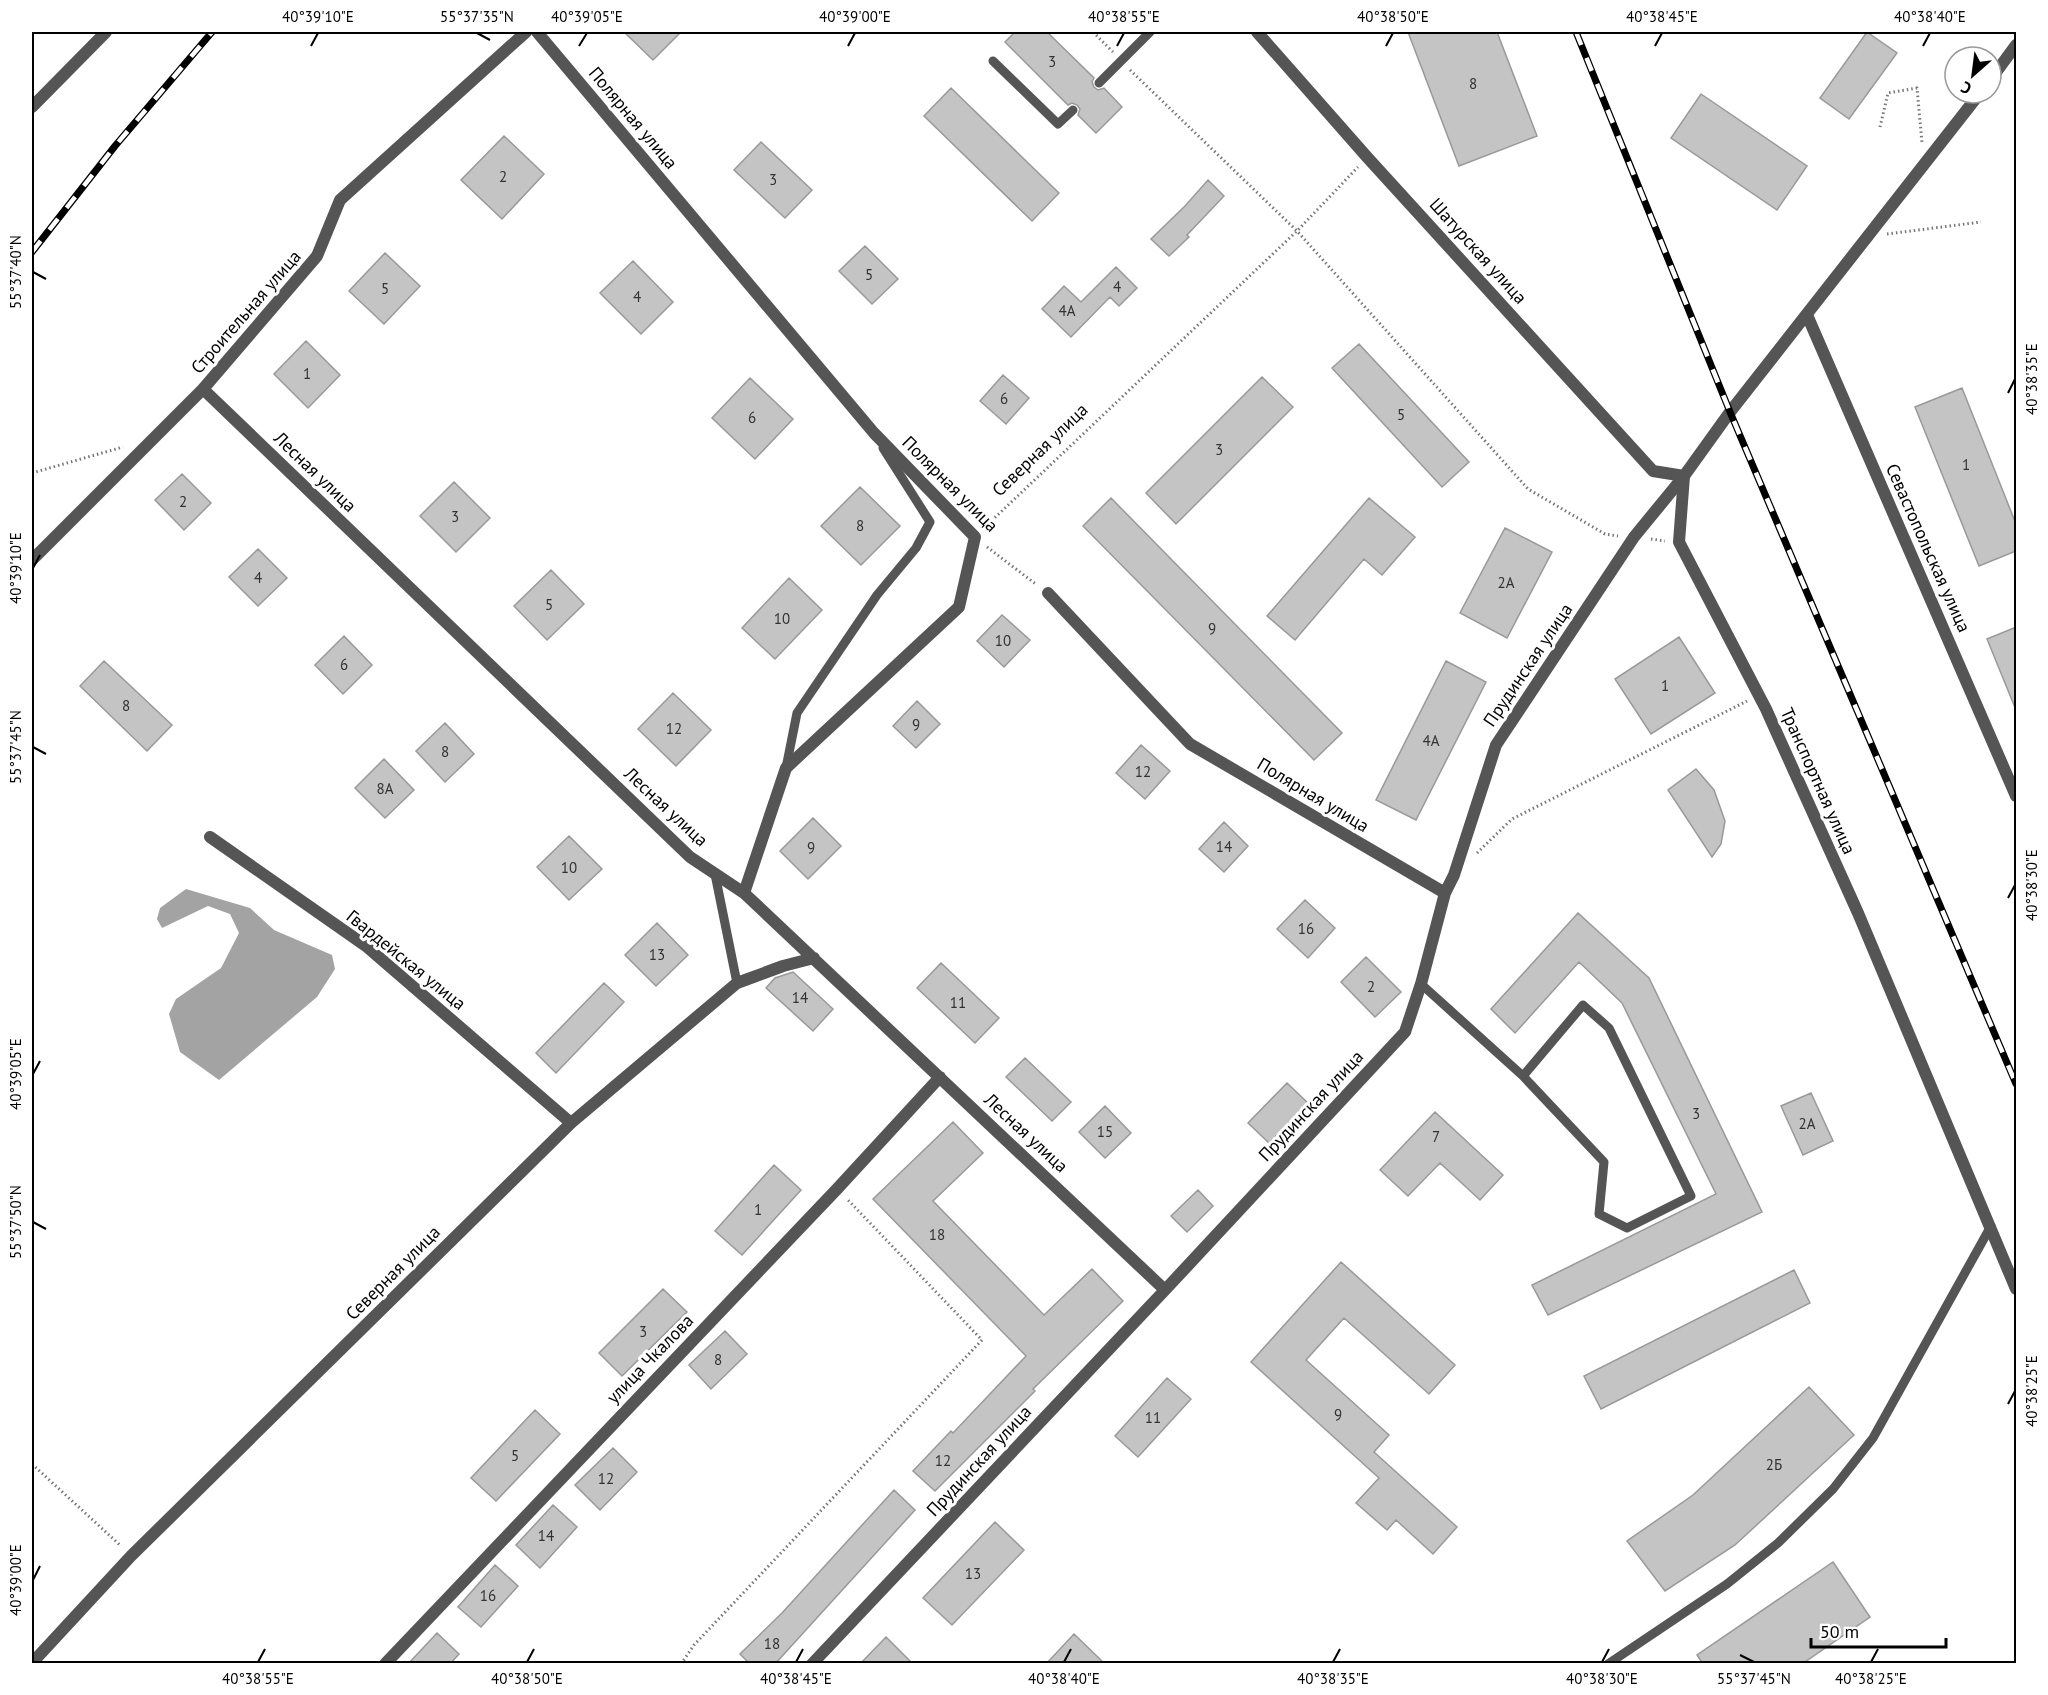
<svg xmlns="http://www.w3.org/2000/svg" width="2048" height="1695" font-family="'PT Sans',sans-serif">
	<rect width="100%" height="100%" fill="#fff"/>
	<path fill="#a3a3a3" d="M186,889l64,19 24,22 58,25 3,14 -18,28 -98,83 -39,-28 -11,-38 7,-15 45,-31 18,-35 -9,-19 -22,-8 -46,22 -5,-9 3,-11z"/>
	<path fill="#c4c4c4" stroke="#999" stroke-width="1.5" d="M624,32h57l-28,28z
		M1015,32h32l47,46 -2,4 2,5 4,3 6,-2 18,19 -26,26 -18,-18 2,-6 -3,-4 -5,-2 -4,2 -63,-63z
		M1408,32h89l40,104 -78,30z
		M1867,32l30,21 -48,66 -29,-21z
		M951,88l108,105 -27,28 -108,-105z
		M1701,94l106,72 -30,44 -106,-72z
		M504,136l40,38 -42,45 -41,-39z
		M761,142l51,48 -27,28 -51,-48z
		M1208,180l16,16 -37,39 2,2 -20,19 -18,-17 34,-33z
		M865,246l33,33 -26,25 -33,-33z
		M385,253l35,33 -36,38 -35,-33z
		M633,261l40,41 -32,32 -41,-41z
		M1116,267l21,21 -18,18 -9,-9 -39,40 -29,-28 22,-23 17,16z
		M306,341l34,34 -32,33 -34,-34z
		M1359,344l110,118 -27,25 -110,-119z
		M1003,375l26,23 -23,26 -26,-23z
		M1262,377l31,30 -117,117 -30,-31z
		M750,378l43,41 -38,40 -43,-41z
		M1962,388l54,136v27l-37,15 -64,-159z
		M182,474l29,29 -27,27 -29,-30z
		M454,482l36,36 -34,34 -36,-36z
		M860,487l40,39 -39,39 -40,-39z
		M1111,498l231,235 -28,27 -231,-234z
		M1369,498l46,39 -33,38 -18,-16 -69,81 -28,-24z
		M1505,528l47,24 -45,86 -47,-25z
		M258,549l29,29 -29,28 -29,-29z
		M551,570l33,34 -37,36 -33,-34z
		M789,578l33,32 -47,49 -33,-31z
		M1002,615l28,25 -26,27 -27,-26z
		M2016,627v83l-29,-71z
		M344,636l28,29 -29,29 -28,-29z
		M1679,637l36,56 -64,41 -36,-55z
		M104,661l68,64 -25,26 -67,-65z
		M1446,661l40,21 -70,138 -40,-20z
		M673,693l38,37 -35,36 -38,-37z
		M917,701l23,23 -24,24 -23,-22z
		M445,723l29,31 -29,28 -29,-31z
		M1141,745l29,26 -25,28 -29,-26z
		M384,759l30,31 -29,28 -30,-30z
		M1696,769l18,21 11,31 -4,23 -9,13 -44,-67z
		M813,818l28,28 -33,33 -28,-28z
		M1224,822l24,24 -24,26 -25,-23z
		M569,836l33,33 -33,31 -32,-33z
		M1305,900l30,28 -27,30 -31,-29z
		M1578,913l71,65 113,234 -214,103 -16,-30 184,-91 -94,-191 -43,-41 -64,71 -24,-24z
		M657,923l31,32 -32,31 -31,-31z
		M1366,957l35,35 -26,25 -34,-35z
		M941,963l58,55 -24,25 -58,-55z
		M793,972l40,37 -20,22 -47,-43 9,-10z
		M604,983l20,19 -68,71 -20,-20z
		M1025,1058l46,44 -19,19 -46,-44z
		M1287,1083l21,20 -39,40 -21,-20z
		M1811,1093l22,48 -30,14 -22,-49z
		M1105,1106l26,27 -26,25 -26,-26z
		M1435,1112l68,63 -23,25 -40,-37 -32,33 -28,-26z
		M953,1122l30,31 -50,48 111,114 48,-46 31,32 -90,88 2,2 -100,100 -22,-20 38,-40 2,2 73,-77 -153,-157z
		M774,1165l27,25 -59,65 -27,-24z
		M1198,1190l15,16 -26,26 -16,-16z
		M1341,1262l114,103 -26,29 -85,-76 -38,42 83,75 -15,17 83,75 -24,27 -37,-34 -9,10 -31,-27 23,-25 -128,-116z
		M1794,1270l16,33 -209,106 -17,-33z
		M663,1289l24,23 -65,64 -23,-23z
		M725,1331l22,23 -36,35 -22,-24z
		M1167,1378l24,21 -53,58 -23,-21z
		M1809,1387l45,48 -119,110 -70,46 -38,-50 66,-46z
		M535,1410l25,24 -64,67 -25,-23z
		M613,1448l24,24 -37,38 -25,-25z
		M894,1490l21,20 -140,154h-25l-10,-10 42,-41z
		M553,1505l24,22 -37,41 -24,-23z
		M995,1522l29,28 -72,75 -29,-27z
		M1833,1562l37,55 -68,47h-99l-6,-9z
		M495,1565l23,21 -37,41 -23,-20z
		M437,1633l22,21 -9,10h-42z
		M1074,1634l31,30h-59z
		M886,1637l27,27h-53z"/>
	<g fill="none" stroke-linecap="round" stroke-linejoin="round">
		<path stroke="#777" stroke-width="3" stroke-dasharray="1.5 3" stroke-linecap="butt" d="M1093,32l20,20
			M1130,70l167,161 231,258 77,45 13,2
			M1880,127l8,-34 29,-5 5,55
			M1887,234l94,-12
			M32,473l91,-26
			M985,527l312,-296 61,-64
			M1651,539l14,2
			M987,547l50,38
			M1477,853l35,-34 235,-118
			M32,1464l89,82
			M681,1664l13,-19 288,-305 -135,-141"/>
		<path stroke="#555" stroke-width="9" d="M993,61l65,63 15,-14
			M1099,83l51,-51
			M786,768l11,-55 80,-118 39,-47 14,-26 -47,-74
			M715,874l22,109
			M1421,984l102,92 60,-71 26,23 82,168 -64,32 -28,-14 5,-52 -81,-86
			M1608,1664l119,-80 51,-41 55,-54 40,-51 118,-212"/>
		<path stroke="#555" stroke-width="12" d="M537,32l337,401 101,104 -16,70 -173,161 -42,125
			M1257,32l110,125 286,314 31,5
			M32,107l74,-75
			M1807,315l209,481
			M203,389l487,468 54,36 421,397
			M32,560l171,-171 114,-133 23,-56 186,-168
			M1048,593l142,151 255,149
			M210,837l156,109 205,177
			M32,1663l99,-107 440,-433 166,-140 46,-17 31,-8
			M385,1664l452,-475 103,-112
			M812,1664l353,-374 240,-258 16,-48 24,-91 9,-18 42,-130 138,-208 50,-61"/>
		<path stroke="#555" stroke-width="12" d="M1991,79l25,-34
			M1980,93l-250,319 -46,64 -5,66 87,167 92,204 158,376"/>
		<defs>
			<path id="rail" d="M1576,32l154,380 286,672
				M32,252l83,-106 97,-114"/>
		</defs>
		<use href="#rail" stroke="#000" stroke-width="7"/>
		<use href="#rail" stroke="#fff" stroke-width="4.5" stroke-dasharray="14" stroke-linecap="butt"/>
	</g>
	<path fill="none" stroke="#000" stroke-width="2" d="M477,33l13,7M311,46l7,-13M579,46l8,-13M848,46l7,-13M1117,46l7,-13M1386,46l7,-13M1655,46l7,-13M1923,46l7,-13M33,272l13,7M2008,393l7,-14M33,568l7,-13M33,747l13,7M2008,898l7,-13M33,1074l7,-13M33,1222l13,7M2008,1404l7,-13M33,1580l7,-14M1740,1655l14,7M258,1662l7,-13M527,1662l7,-13M796,1662l7,-13M1064,1662l7,-13M1333,1662l7,-13M1602,1662l7,-13M1871,1662l7,-13"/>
	<g text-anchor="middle" stroke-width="6" stroke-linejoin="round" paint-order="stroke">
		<g font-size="15" fill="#313131">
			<text x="1052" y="67">3</text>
			<text x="1473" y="89">8</text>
			<text x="503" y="182">2</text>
			<text x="773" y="185">3</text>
			<text x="869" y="280">5</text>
			<text x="1117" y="292">4</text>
			<text x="385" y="294">5</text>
			<text x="637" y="302">4</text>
			<text x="1067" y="316">4А</text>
			<text x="307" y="379">1</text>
			<text x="1004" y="404">6</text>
			<text x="1401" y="420">5</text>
			<text x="752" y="423">6</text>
			<text x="1219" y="455">3</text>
			<text x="1966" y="470">1</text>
			<text x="183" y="507">2</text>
			<text x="455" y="522">3</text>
			<text x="860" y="531">8</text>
			<text x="258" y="583">4</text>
			<text x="1506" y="588">2А</text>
			<text x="549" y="610">5</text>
			<text x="782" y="624">10</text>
			<text x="1212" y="634">9</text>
			<text x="1003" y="646">10</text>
			<text x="344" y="670">6</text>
			<text x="1665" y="691">1</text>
			<text x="126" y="711">8</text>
			<text x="916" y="730">9</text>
			<text x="674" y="734">12</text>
			<text x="1431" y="746">4А</text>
			<text x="445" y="757">8</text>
			<text x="1143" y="777">12</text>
			<text x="385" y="794">8А</text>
			<text x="1224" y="852">14</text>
			<text x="811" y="853">9</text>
			<text x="569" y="873">10</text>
			<text x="1306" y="934">16</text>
			<text x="657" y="960">13</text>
			<text x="1371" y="992">2</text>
			<text x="800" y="1003">14</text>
			<text x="958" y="1008">11</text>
			<text x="1696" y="1119">3</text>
			<text x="1807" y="1129">2А</text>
			<text x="1105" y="1137">15</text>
			<text x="1436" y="1142">7</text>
			<text x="758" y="1215">1</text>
			<text x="937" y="1240">18</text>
			<text x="643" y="1337">3</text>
			<text x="718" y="1365">8</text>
			<text x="1338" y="1420">9</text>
			<text x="1153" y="1423">11</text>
			<text x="515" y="1461">5</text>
			<text x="943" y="1466">12</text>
			<text x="1774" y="1470">2Б</text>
			<text x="606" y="1484">12</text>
			<text x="546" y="1541">14</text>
			<text x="973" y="1579">13</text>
			<text x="488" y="1601">16</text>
			<text x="772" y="1649">18</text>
		</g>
		<g font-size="18" fill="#000" stroke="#fff">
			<text transform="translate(633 118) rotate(50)" y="6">Полярная улица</text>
			<text transform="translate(1478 251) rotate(48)" y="6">Шатурская улица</text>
			<text transform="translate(246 312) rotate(-49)" y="6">Строительная улица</text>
			<text transform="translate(1040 450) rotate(-44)" y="6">Северная улица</text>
			<text transform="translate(315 472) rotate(44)" y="6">Лесная улица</text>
			<text transform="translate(950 484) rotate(45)" y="6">Полярная улица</text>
			<text transform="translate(1928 548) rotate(66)" y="6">Севастопольская улица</text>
			<text transform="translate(1528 665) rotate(-56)" y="6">Прудинская улица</text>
			<text transform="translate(1818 781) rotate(66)" y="6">Транспортная улица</text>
			<text transform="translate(1313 795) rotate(31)" y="6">Полярная улица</text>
			<text transform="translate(666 807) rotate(43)" y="6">Лесная улица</text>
			<text transform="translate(406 960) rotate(39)" y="6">Гвардейская улица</text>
			<text transform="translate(1311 1106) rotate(-47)" y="6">Прудинская улица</text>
			<text transform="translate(1026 1133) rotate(43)" y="6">Лесная улица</text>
			<text transform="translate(393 1273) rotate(-45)" y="6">Северная улица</text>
			<text transform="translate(650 1359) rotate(-46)" y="6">улица Чкалова</text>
			<text transform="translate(979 1461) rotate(-47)" y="6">Прудинская улица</text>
		</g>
	</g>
	<rect width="2048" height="1695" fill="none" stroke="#ffffff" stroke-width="66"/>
	<g transform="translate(1973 75) rotate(208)"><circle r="28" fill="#ffffff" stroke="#999999" stroke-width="1.5"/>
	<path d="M0-4.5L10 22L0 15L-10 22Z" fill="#000000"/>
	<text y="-9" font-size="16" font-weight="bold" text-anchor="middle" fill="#000000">С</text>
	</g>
	<path d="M1811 1638v9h135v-9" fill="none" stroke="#000000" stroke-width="3"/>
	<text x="1820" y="1638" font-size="18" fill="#000000" stroke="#ffffff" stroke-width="4.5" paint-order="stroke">50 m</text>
	<rect x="33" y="33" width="1982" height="1629" fill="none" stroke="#000" stroke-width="2"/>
	<g font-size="15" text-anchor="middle" fill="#000">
		<text x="318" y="22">40°39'10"E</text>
		<text x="477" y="22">55°37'35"N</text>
		<text x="587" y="22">40°39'05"E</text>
		<text x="855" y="22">40°39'00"E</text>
		<text x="1124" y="22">40°38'55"E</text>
		<text x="1393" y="22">40°38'50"E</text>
		<text x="1662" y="22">40°38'45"E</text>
		<text x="1930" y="22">40°38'40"E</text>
		<text transform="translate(16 272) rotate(-90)" y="5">55°37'40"N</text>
		<text transform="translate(2032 379) rotate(-90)" y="5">40°38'35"E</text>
		<text transform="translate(16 568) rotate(-90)" y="5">40°39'10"E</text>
		<text transform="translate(16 747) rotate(-90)" y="5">55°37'45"N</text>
		<text transform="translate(2032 885) rotate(-90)" y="5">40°38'30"E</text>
		<text transform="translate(16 1074) rotate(-90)" y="5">40°39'05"E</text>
		<text transform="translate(16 1222) rotate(-90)" y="5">55°37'50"N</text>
		<text transform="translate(2032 1391) rotate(-90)" y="5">40°38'25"E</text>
		<text transform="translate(16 1580) rotate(-90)" y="5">40°39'00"E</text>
		<text x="258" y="1684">40°38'55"E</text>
		<text x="527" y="1684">40°38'50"E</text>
		<text x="796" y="1684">40°38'45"E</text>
		<text x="1064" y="1684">40°38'40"E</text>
		<text x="1333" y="1684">40°38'35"E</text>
		<text x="1602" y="1684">40°38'30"E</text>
		<text x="1754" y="1684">55°37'45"N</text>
		<text x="1871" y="1684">40°38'25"E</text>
	</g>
</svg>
